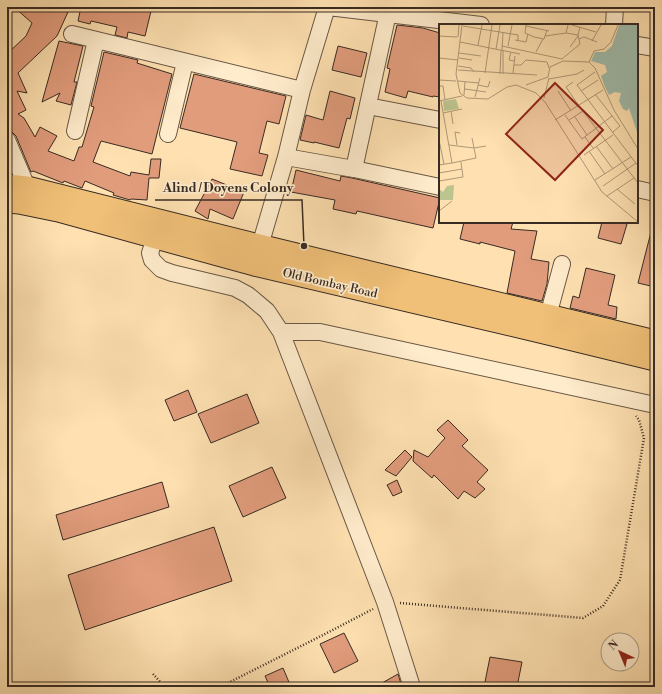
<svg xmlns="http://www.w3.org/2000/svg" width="662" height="694" font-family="'Libre Bodoni',serif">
	<rect width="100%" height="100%" fill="#ffe1b1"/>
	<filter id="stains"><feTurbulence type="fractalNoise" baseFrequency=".005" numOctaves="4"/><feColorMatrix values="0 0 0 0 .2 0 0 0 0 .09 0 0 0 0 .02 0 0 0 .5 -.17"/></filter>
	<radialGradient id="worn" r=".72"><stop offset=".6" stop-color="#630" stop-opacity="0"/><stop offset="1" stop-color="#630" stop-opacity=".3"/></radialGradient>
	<path fill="#e19c7c" stroke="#382b23" d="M14,7h44l10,5 -11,24 -39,37 9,20 -10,-2 9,19 -8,4 6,4 11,19 5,-10 17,9 -9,15 26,10 5,-14h3l12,-40 -3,-1 13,-54 34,8 -1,3 35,11 -20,80 -51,-13 -8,21 37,14 1,-4 18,3 2,-16h10l-2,19h-10l-2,22 -16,-1 -1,1 -17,-5 1,-2 -29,-12 -3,7 -18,-7 -1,2 -30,-12 -2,1 -15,-36 -4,-4 -5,-1v-81l1,3 18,-17 6,-13z
		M81,7h71l-7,29 -17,-4 -1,6 -12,-3 2,-8 -26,-6 -1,3 -12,-3z
		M397,25l26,3 17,5v64l-7,-1v1l-25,-6 -2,7 -21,-6 5,-23 -3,-1z
		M59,41l24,5 -9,36h3l-6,23 -15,-4 4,-8 -18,9z
		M338,46l29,7 -6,24 -29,-7z
		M194,74l92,22 -7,28 -12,-3 -8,32 9,2 -6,21 -32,-7 7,-27 -57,-14z
		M330,91l25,7 -5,21 -3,-1 -8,30 -25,-6v1l-14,-3 6,-25 17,5z
		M296,170l44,11 1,-5 11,2 88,20 -7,30 -76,-17 -1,3 -23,-5 2,-9 -44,-8z
		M212,179l32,13 -11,27 -23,-10 -2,10 -13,-8z
		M464,222h49l-2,7 26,2 -6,28 18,3 -2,22 -5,17 -35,-8 8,-42 -35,-9v2l-20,-5z
		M602,222h17l8,2 -6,20 -23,-6z
		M651,232l4,1v54l-17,-4z
		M586,268l29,7 -7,30 9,2 -1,12 -46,-11 3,-12 6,2z
		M188,390l9,22 -23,9 -9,-21z
		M247,394l12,29 -48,20 -13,-29z
		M448,420l20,20 -6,6 26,24 -11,12 8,7 -10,9 -11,-7 -6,8 -24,-24 -2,3 -19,-17 1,-11 14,7 17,-19 -8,-8z
		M405,450l7,7 -16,19 -11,-6z
		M272,467l14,31 -43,19 -14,-31z
		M397,480l5,12 -9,4 -6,-11z
		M162,482l7,25 -106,33 -7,-25z
		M214,527l18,54 -147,49 -17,-55z
		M344,633l14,28 -24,12 -14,-29z
		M490,657l32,5 -5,25h-33z
		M283,668l8,19h-21l-5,-11z
		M398,674l4,13h-27z"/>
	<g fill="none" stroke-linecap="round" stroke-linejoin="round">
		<defs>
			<path id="minor" d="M328,7l153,18
				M614,25l1,-18
				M72,34l230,56
				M637,45l18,3
				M368,106l72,14
				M75,131l21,-91
				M168,134l17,-72
				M7,140l20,47
				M286,157l68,12 86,18
				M354,169l34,-156
				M637,189l18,4
				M155,238l-5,15 2,7 9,9 11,4 63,15 13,7 19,16 14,21 104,270 27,85
				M257,256l29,-99 16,-67 25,-83
				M548,316l14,-52
				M281,332h39l335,73"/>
			<path id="major" d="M7,185l20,2 232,58 396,96
				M7,202l12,1 39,8 196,54 290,68 111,27"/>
		</defs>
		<use href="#minor" stroke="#6a5846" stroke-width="18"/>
		<use href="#major" stroke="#382b23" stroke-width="23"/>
		<path stroke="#382b23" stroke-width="2.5" stroke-dasharray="1 2" stroke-linecap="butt" d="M400,603l183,15 20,-12 17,-26 24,-142 -5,-18 -3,-4
			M153,674l12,13
			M220,687l105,-53 48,-25"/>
		<use href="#minor" stroke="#ffeccc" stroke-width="16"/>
		<use href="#major" stroke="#f0c078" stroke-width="21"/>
	</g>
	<g text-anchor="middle" stroke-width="3.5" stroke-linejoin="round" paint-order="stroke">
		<g font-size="12" fill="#382b23" stroke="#ffeccc">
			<text transform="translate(330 283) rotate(13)" y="4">Old Bombay Road</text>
		</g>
	</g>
	<g transform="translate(439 24)">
		<rect width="199" height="199" fill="#ffe1b1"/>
		<path d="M17,75l3,10 -15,2 -1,-10zM15,161l-1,15h-14v-11l4,3 4,-6z" fill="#bcc48f"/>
		<path d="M180,1h19v110l-9,-27 -2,3 -4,-2 -4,-8 2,-8 -6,-1 -6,3 -4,-8 -4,-11 6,-4 -2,-7 -14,-4 4,-9h10l7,-6z" fill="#a0bdad"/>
		<path fill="none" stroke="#af9878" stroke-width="1" d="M23,1l-6,49 4,19 7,5 21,1 19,-12 9,-2 20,8 9,9 57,90 36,30M87,1l-1,8 9,4 10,2 3,-9M133,1l24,7M24,2l55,9v6M87,2l23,5M127,9l12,2M0,12l18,1M106,12l21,-3 2,-8M19,13l1,-12M140,15l5,-2 13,5M76,16l11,2 2,-8M153,17l9,-16M21,18l60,12M39,21l4,-20M63,22l60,13M69,22l4,-21M131,23l8,-11M57,25l4,-24M63,26l1,-17M72,28l-2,8 5,1M97,28l7,-13M20,29l22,3M0,34l19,2M20,34l13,2M123,35l18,-15 -2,-9 2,-8M150,38l5,-11 10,-2 7,-7 7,-17M75,41h7l5,-5 21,2 2,6M19,42l13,2 3,4M19,46l79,5M156,48l-18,13 61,81M46,49l7,-48M74,49l2,-17M61,50l1,-24M64,50v-24M110,55l28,-5 7,-4M0,56l17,1M19,57l21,2M134,58l-7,5 13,19 59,77M39,61l10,2 2,-6M87,61l22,-8 2,-10 13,-6 26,1 6,6 19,42 24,39M0,62h4l2,14M26,65l21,3M119,67l13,20M142,67l17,-11M156,70l25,32 -8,7M25,71l1,-13M36,73l5,-19M105,74l5,-20M0,77l23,-5M2,77l11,62 24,-5 -4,-20M12,87l2,13M4,89l19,-4M126,91l17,24 30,-23M136,93l12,18M116,96l48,-30M130,96l14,-9M146,113l8,11M0,116l5,24M10,121l25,3 12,-2M18,121l-2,-13 5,1M157,122l17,23M150,127l16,23M145,131l29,-20M0,141l13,-2M0,149l23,-4M156,156l36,-23M0,157l24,-4 -2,-15M164,162l33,-23M178,165l18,15M168,172l27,-18M0,187l13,-10"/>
		<path fill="#8f2418" fill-opacity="0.15" stroke="#8f2418" stroke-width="2" d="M116,59l48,47 -48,50 -49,-46z"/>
		<rect width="199" height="199" fill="none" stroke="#382b23" stroke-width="2"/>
	</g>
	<path fill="none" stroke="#382b23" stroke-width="1.5" d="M304 246L302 200H155"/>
	<circle fill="#382b23" stroke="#ffeccc" stroke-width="1.5" cx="304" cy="246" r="4"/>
	<g font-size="13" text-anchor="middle" font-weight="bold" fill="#382b23" stroke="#ffeccc" stroke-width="3.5" stroke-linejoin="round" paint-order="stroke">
		<text x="228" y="192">Alind / Doyens Colony</text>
	</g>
	<rect width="662" height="694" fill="none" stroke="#ffe1b1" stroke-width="24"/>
	<rect x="8" y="8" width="646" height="678" fill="none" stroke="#382b23" stroke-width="2"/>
	<rect x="12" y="12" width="638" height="670" fill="none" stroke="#382b23"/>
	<g transform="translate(620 652) rotate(316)"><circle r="19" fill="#ffeccc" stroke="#af9f88"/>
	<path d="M0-3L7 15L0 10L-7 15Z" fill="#8f2418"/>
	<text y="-6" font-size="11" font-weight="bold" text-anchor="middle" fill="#382b23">N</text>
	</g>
	<rect width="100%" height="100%" filter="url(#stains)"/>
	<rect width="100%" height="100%" fill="url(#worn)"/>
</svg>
